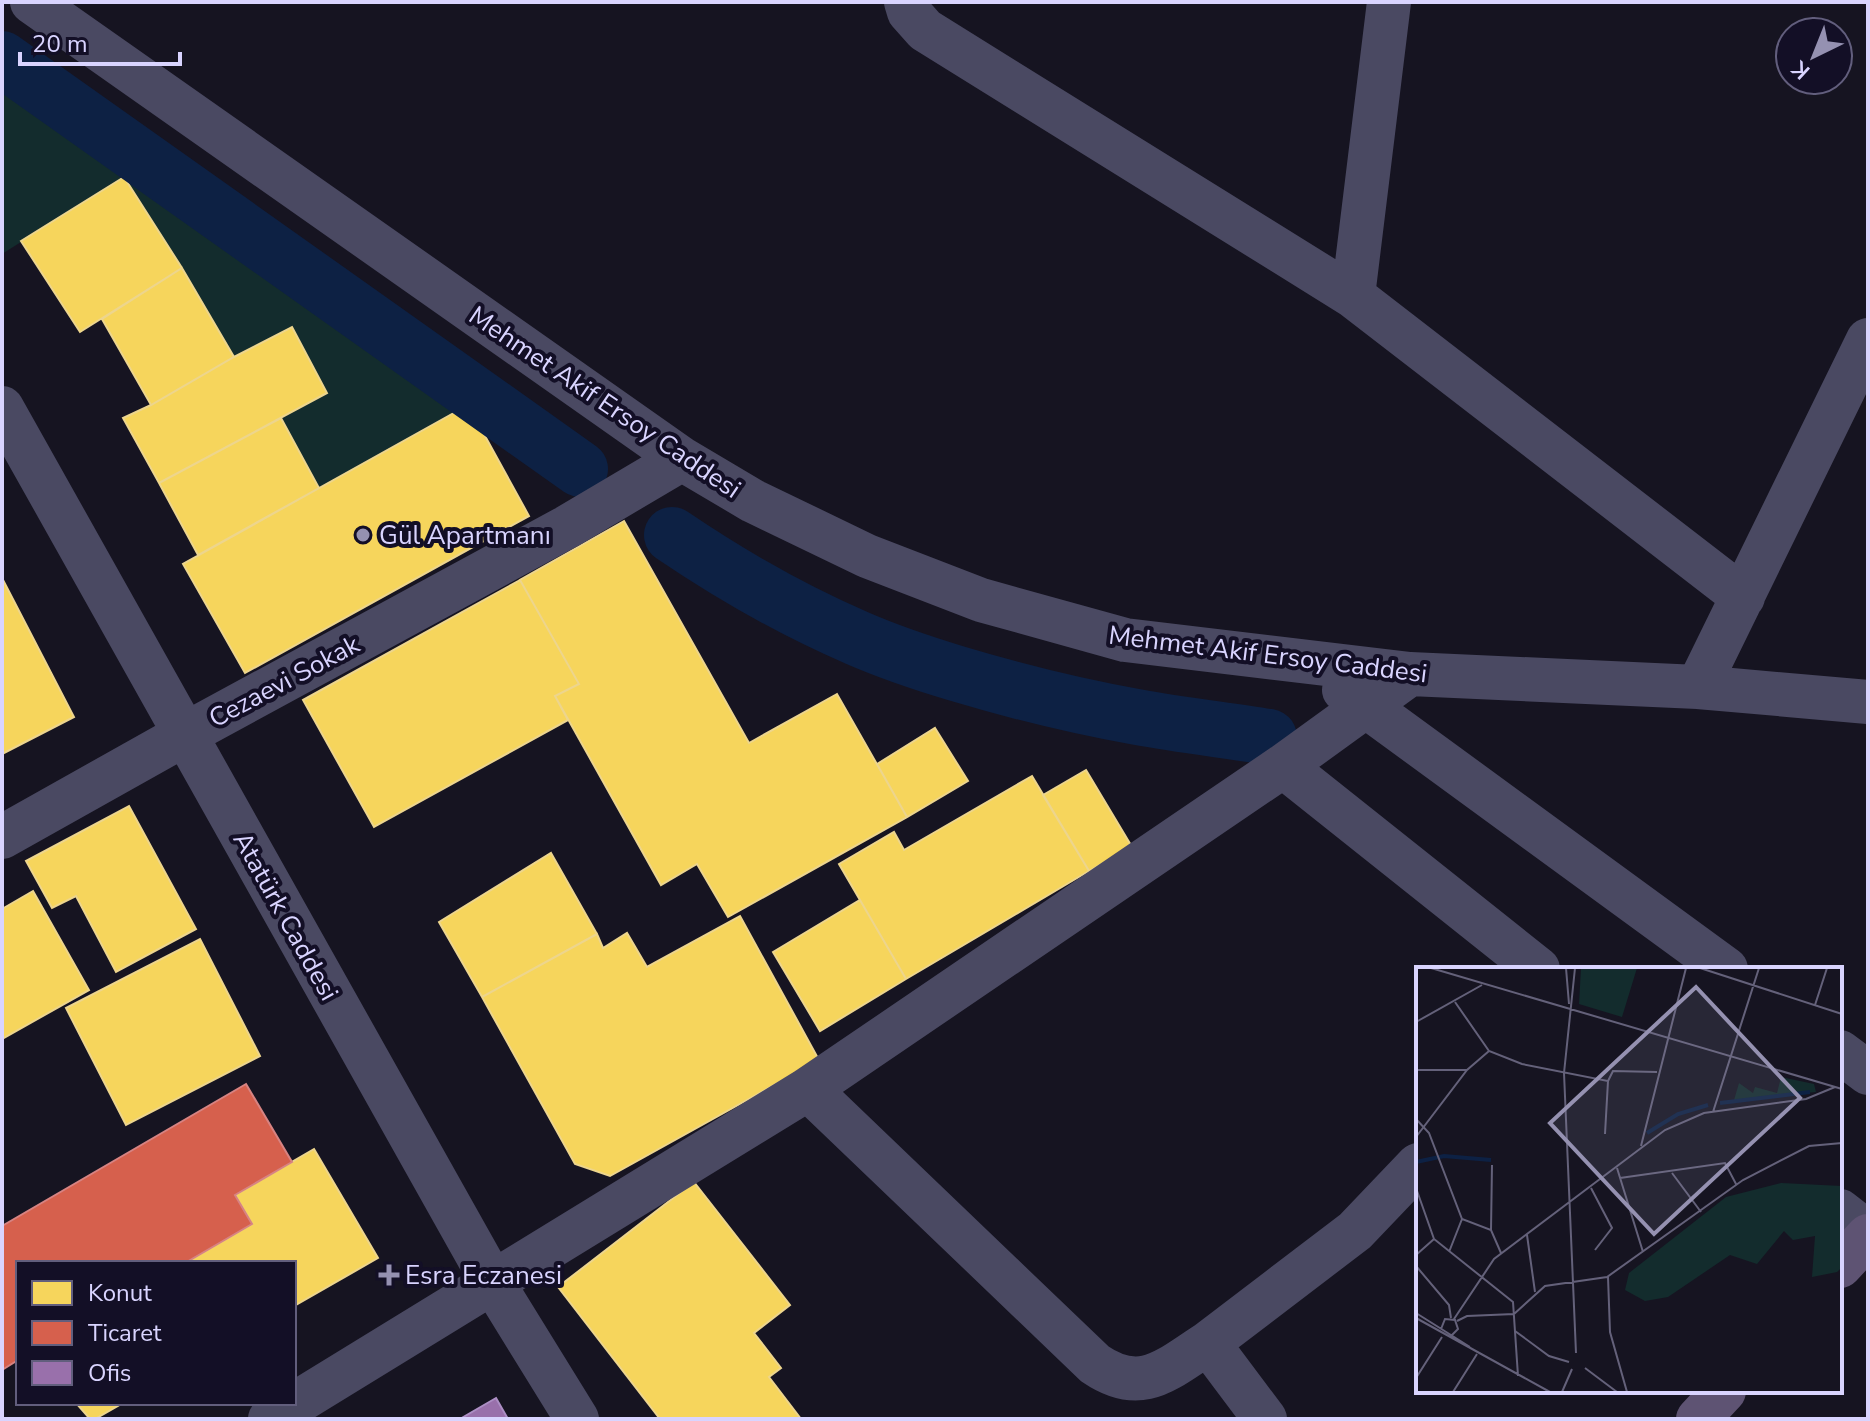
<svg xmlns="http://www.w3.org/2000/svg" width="1870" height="1421" font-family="'Nunito Sans',sans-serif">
	<rect width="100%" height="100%" fill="#161421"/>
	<path fill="#132c2d" d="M2,61l466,344 -149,83 -38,-70 11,-90 -58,29 -52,-89 -58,-91 -122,77z"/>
	<path fill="#f6d55c" stroke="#edd58d" stroke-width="2" d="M124,177l58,91 -102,64 -59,-91z
		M182,268l52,89 -83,48 -49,-86z
		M292,327l35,66 -168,90 -36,-65 28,-13 83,-48z
		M468,405l61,111 -284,157 -62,-109z
		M281,418l38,70 -121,67 -39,-72z
		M624,521l125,222 88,-49 70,123 -179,100 -31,-53 -36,21 -106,-189 24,-12 -59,-104z
		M2,578l72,139 -72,37z
		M520,580l59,104 -24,12 13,24 -194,107 -71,-127z
		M935,728l33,53 -61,36 -30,-53z
		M1086,770l46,77 -43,24 -46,-76z
		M1032,776l57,95 -183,108 -67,-115 55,-32 10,18z
		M129,806l67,123 -80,43 -40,-76 -24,12 -26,-47z
		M551,853l46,81 -115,63 -43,-75z
		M33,891l56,99 -87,49v-130z
		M860,900l46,79 -86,52 -47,-79z
		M740,916l79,144 -209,116 -35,-12 -93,-167 115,-63 6,14 24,-15 20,34z
		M200,939l60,117 -134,69 -60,-117z
		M314,1149l64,109 -84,48v-43h-109l67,-39 -17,-29z
		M694,1182l96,123 -36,28 27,35 -12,9 32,42h-141l-102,-132z
		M76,1403h47l-28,16h-5z"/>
	<path fill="#d6604d" stroke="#d78382" stroke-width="2" d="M246,1084l46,78 -57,33 17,29 -67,39h-167v97l-16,10v-144z"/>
	<path fill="#9970ab" stroke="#ac8ec4" stroke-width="2" d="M496,1398l12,21h-48z"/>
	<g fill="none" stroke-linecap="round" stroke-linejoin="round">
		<path stroke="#0d2144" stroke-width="56" d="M2,59l578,410
			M672,535c59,40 120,75 185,103 32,14 65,25 98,35 60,18 120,33 182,44 44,8 88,13 132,20"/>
		<path stroke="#4a4962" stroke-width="44" d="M32,2l650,457 71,42 114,55 114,44 144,40 285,34 288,13 170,15
			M906,2l3,10 16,18 428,266 390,301
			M1353,296l36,-294
			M2,408l491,875 84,136
			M1698,687l170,-347
			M1344,690l382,279
			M1283,766l255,203
			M2,837l182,-102 383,-208 115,-68
			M1840,1052l28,21
			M808,1089l287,275c47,32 72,5 113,-21
			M1840,1211l28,22
			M270,1419l538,-330 475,-323 127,-92
			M1265,1419l-57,-76 147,-112 63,-66"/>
		<path stroke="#5e5373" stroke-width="44" d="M1840,1266l28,-30
			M1698,1419l26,-28"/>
	</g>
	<g fill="#9591b1" stroke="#130f26" stroke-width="3">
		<circle cx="363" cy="535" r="8"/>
		<path d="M385 1263h8v8h8v8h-8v8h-8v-8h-8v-8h8z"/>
	</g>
	<g text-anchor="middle" stroke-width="8" stroke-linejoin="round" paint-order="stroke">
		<g font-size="26" fill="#d9d4ff" stroke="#130f26">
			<text transform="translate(605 402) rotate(34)" y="9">Mehmet Akif Ersoy Caddesi</text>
			<text transform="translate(1268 654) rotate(7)" y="9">Mehmet Akif Ersoy Caddesi</text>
			<text transform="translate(284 681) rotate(-28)" y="9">Cezaevi Sokak</text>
			<text transform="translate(286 916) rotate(61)" y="9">Atatürk Caddesi</text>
		</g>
		<g font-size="26" fill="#d9d4ff" stroke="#130f26" text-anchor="start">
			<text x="379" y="544">Gül Apartmanı</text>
			<text x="405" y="1284">Esra Eczanesi</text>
		</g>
	</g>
	<g transform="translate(1416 967)">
		<rect width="426" height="426" fill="#161421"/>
		<path d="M165,1h56l-15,49 -43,-13zM365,110l33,7 2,8 -82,8 5,-17 14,10 2,-6 22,6zM365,216l61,3v81l-5,5 -25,5 3,-41 -22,4 -9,-9 -27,33 -27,-9 -62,42 -23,4 -20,-11 4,-17 97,-76z" fill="#132c2d"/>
		<path fill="none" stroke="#0d2144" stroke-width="4" d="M304,136l90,-11M231,166l31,-19 30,-9M0,195l28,-6 47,4"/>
		<path fill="none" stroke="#64617a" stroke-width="2" d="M15,1l411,121M150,1l3,36M159,1l-11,105 12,280M284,1l142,46M39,35l34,49 33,13 86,17 -3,53M399,38l12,-37M0,55l66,-37M0,103h51M192,114l5,-10 44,1M297,145l46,-144M0,152l13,14 33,86 29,11 10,23M0,170l51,-67 22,-19M225,179l45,-178M201,201l26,84M256,206l29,39M204,211l105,-15 11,21M0,221l18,51 79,63 5,74M175,221l21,40 -17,22M75,263l1,-65M111,268l8,57M33,285l13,-33M0,288l18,-16M0,299l33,39 2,13M192,310l2,55 17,60M0,346l54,34M0,351l134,74M38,352l40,-60 171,-129 39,-17 102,-14 29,-12M41,354l10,-5 47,-2 31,-28 62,-9 136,-97 66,-34 33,-3M25,362l4,-10 10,1 3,9 -7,7M99,364l34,25 20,6M169,401l32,24M0,411l26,-41M37,425l24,-38M146,425l10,-23"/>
		<path fill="#9591b1" fill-opacity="0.15" stroke="#9591b1" stroke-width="4" d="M280,20l104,111 -146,136 -104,-111z"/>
		<rect width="426" height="426" fill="none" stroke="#d9d4ff" stroke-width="4"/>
	</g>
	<rect width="1870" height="1421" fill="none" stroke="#d9d4ff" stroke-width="8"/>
	<rect x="16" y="1261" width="280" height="144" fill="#130f26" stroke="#625e7d" stroke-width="2"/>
	<rect x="32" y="1281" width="40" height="24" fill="#f6d55c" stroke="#625e7d" stroke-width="2"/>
	<text x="88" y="1301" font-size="24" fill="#d9d4ff">Konut</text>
	<rect x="32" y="1321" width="40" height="24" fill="#d6604d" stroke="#625e7d" stroke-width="2"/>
	<text x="88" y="1341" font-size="24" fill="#d9d4ff">Ticaret</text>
	<rect x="32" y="1361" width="40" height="24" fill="#9970ab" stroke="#625e7d" stroke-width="2"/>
	<text x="88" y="1381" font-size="24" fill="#d9d4ff">Ofis</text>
	<g transform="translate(1814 56) rotate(223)"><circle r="38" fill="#130f26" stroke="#625e7d" stroke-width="2"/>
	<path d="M0-6L14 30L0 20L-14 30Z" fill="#9591b1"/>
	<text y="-12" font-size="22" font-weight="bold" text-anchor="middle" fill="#d9d4ff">K</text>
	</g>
	<path d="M20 52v12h160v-12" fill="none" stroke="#d9d4ff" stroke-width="4"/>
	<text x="32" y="52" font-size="24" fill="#d9d4ff" stroke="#130f26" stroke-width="6" paint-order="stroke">20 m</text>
</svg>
